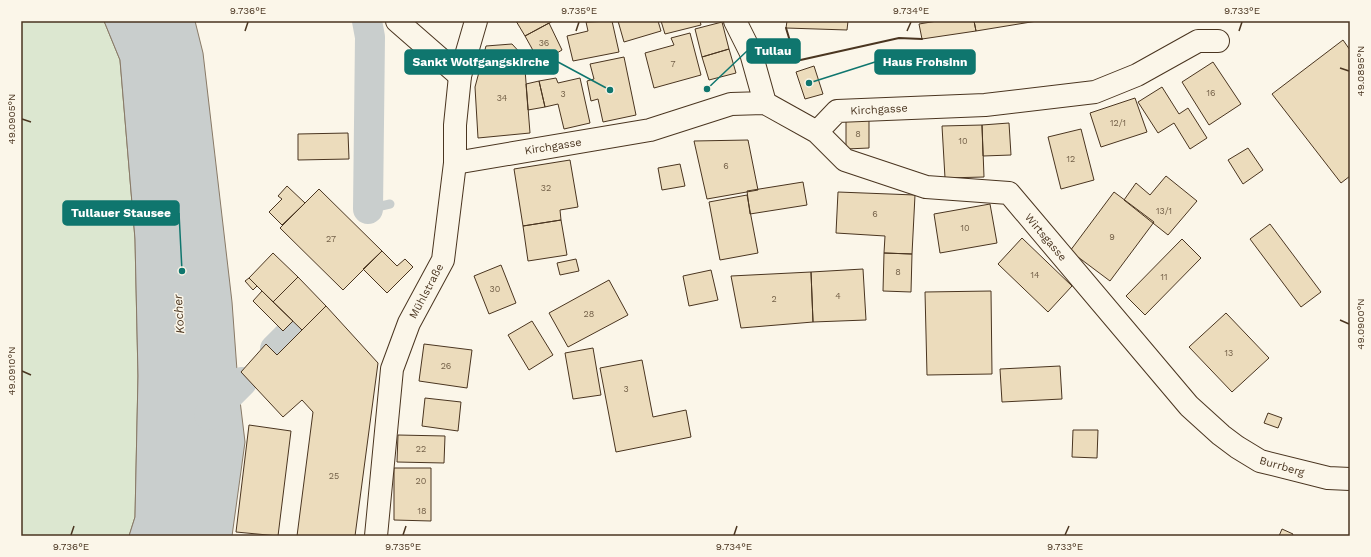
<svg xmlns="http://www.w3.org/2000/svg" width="1371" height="557" viewBox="0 0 1371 557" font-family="'Work Sans',sans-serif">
  <rect width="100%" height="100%" fill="#fbf6e9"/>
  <path fill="#dce7d0" stroke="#887966" d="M21,21H104L120,60L135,239L138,376L135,517L129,536H21Z"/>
  <path fill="#c9cecd" stroke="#887966" d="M104,21H195L203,53L232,302L238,384L245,442L232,536H129L135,517L138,376L135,239L120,60Z"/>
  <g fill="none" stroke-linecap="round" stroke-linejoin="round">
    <path stroke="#c9cecd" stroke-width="9" d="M368,209L390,204"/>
    <path stroke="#c9cecd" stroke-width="30" d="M367,21L370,37L368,209
      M275,349L292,332
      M209,415L242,382"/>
  </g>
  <path fill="#ecdcbc" stroke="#4a3520" d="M516,21H553L525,36Z
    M612,21L619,52L573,61L567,36L588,31L586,22Z
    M618,21H658L661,31L624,42Z
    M661,21H700L701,25L665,34Z
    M787,21H848L847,30L786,28Z
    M937,21H974L976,31L922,39L919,24Z
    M974,21H1037L976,31Z
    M722,22L729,49L702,57L695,29Z
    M549,23L562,50L540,63L525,36Z
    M690,33L701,75L654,88L645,53L674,45L671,38Z
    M1343,40L1350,50V176L1341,183L1272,94Z
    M512,44L524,57L530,133L478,138L475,87L486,46Z
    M729,49L736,73L709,80L702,57Z
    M624,57L636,115L603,122L598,99L591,101L587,81L594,79L590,64Z
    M1213,62L1241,104L1209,125L1182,82Z
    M814,66L823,94L805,99L796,72Z
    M556,78L558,83L580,78L590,123L564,129L558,104L545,107L539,81Z
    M539,81L545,107L528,110L526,84Z
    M1162,87L1179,114L1188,108L1207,138L1190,149L1174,123L1158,133L1138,102Z
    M1135,98L1147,132L1101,147L1090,113Z
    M846,119H869V148L846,149Z
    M1009,123L1011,155L983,156L982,125Z
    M982,125L984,177L945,178L942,126Z
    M1081,129L1094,180L1061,189L1048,137Z
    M348,133L349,159L298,160V134Z
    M748,140L758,190L707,199L694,141Z
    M1248,148L1263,170L1243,184L1228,160Z
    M570,160L578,207L560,210L561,220L523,226L514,169Z
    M680,164L685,186L662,190L658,168Z
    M1166,176L1197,201L1168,235L1124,200L1136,183L1150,195Z
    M803,182L807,205L750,214L747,191Z
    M287,186L305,203L282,225L269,212L282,199L278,196Z
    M319,189L382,251L343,290L280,228Z
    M838,192L915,195L912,254L884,253L885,236L836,233Z
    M1114,192L1154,222L1110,281L1070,251Z
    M747,195L758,253L720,260L709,202Z
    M990,204L997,243L940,253L934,214Z
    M561,220L567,255L528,261L523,226Z
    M1270,224L1321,292L1301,307L1250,239Z
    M1022,238L1072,286L1048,312L998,264Z
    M1182,239L1201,258L1145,315L1126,296Z
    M382,251L397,266L405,259L413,267L387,293L363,269Z
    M273,253L298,277L273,302L249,278Z
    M884,253L912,254L911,292L883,291Z
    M576,259L579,271L560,275L557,263Z
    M501,265L516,303L489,314L474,276Z
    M863,269L866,320L813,322L811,272Z
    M711,270L718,300L689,306L683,276Z
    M811,272L813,322L741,328L731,276Z
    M298,277L326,306L302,330L273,302Z
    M249,278L257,286L253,290L245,281Z
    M609,280L628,315L568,347L549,313Z
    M262,291L293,321L283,331L253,301Z
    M991,291L992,374L927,375L925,292Z
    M326,306L378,363L355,536H297L313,412L302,400L283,417L241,372L266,344L277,355Z
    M1226,313L1269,358L1232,392L1189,347Z
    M532,321L553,355L529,370L508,335Z
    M424,344L472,350L467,388L419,381Z
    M593,348L601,395L573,399L565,353Z
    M642,360L653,417L686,410L691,437L616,452L600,368Z
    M1060,366L1062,399L1002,402L1000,369Z
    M425,398L461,402L458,431L422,426Z
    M1268,413L1282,418L1278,428L1264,423Z
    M249,425L291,431L278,536L236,532Z
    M1073,430H1098L1097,458L1072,457Z
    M398,435L445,436L444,463L397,462Z
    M394,468H431V521L394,520Z
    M1282,529L1293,534L1292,536H1279Z"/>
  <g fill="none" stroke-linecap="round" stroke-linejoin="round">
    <defs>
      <path id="minor" d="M397,21L460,76
        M735,21L751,53L765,103
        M817,132L837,111L985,105L1095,92L1137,75L1198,41H1218
        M455,163L650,130L731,104L765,103L817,132L845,160L926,187L1009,193L1189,406L1221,435L1237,447L1260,461L1328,478L1350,479"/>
      <path id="tertiary" d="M376,536L392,369L409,323L443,260L455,163V125L460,76L476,21"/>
    </defs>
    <use href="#minor" stroke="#4a3520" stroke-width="24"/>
    <use href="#tertiary" stroke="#4a3520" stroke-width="24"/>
    <use href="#minor" stroke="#fbf6e9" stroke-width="22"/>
    <use href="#tertiary" stroke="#fbf6e9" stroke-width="22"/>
    <path stroke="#4a3520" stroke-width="2" d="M786,28L796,61L899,38L922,39"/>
  </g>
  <path fill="none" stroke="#4a3520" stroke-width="1.5" d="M245,31L248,22M576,31L579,22M907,31L911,22M1239,31L1242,22M1340,68L1349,71M22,119L31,122M1340,320L1349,324M22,371L31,375M71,535L74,526M403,535L406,526M734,535L737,526M1065,535L1069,526"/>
  <g text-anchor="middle" stroke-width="3" stroke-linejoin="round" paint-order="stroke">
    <g font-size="9" fill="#725f47">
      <text x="544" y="46">36</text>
      <text x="673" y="67">7</text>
      <text x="1211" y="96">16</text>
      <text x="563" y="97">3</text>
      <text x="502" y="101">34</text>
      <text x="1118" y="126">12/1</text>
      <text x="858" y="137">8</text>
      <text x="963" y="144">10</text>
      <text x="1071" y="162">12</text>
      <text x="726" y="169">6</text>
      <text x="546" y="191">32</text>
      <text x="1164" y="214">13/1</text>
      <text x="875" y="217">6</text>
      <text x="965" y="231">10</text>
      <text x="1112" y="240">9</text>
      <text x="331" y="242">27</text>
      <text x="898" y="275">8</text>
      <text x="1035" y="278">14</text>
      <text x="1164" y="280">11</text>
      <text x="495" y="292">30</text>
      <text x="838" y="299">4</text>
      <text x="774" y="302">2</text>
      <text x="589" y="317">28</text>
      <text x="1229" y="356">13</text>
      <text x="446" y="369">26</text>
      <text x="626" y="392">3</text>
      <text x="421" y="452">22</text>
      <text x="334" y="479">25</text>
      <text x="421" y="484">20</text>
      <text x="422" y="514">18</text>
    </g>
    <g font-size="11" fill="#4a3520" stroke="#fbf6e9">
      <text transform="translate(879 109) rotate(-3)" y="4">Kirchgasse</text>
      <text transform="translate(553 146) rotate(-9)" y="4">Kirchgasse</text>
      <text transform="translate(1046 237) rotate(50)" y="4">Wirtsgasse</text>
      <text transform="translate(426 291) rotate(-62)" y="4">Mühlstraße</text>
      <text transform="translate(1282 466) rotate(16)" y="4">Burrberg</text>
    </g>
    <g font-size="12" font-style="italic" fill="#4a3520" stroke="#fbf6e9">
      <text transform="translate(179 314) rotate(-94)" y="4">Kocher</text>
    </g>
  </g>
  <path fill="none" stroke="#0f766e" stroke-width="1.5" d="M707 89L747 51M610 90L558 62M809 83L875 62M182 271L179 213"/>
  <g fill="#0f766e" stroke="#fbf6e9" stroke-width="1.5">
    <circle cx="707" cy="89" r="4"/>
    <circle cx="610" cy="90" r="4"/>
    <circle cx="809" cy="83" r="4"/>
    <circle cx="182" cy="271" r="4"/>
  </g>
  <g fill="#0f766e" stroke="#0f766e" stroke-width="1.5">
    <rect x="747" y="39" width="53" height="24" rx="4"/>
    <rect x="405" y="50" width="153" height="24" rx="4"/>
    <rect x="875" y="50" width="100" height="24" rx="4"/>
    <rect x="63" y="201" width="116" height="24" rx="4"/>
  </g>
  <g font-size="12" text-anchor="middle" font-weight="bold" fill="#fff">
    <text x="773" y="55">Tullau</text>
    <text x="481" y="66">Sankt Wolfgangskirche</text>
    <text x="925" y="66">Haus Frohsinn</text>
    <text x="121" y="217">Tullauer Stausee</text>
  </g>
  <rect width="1371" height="557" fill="none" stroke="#fbf6e9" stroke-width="44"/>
  <rect x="22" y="22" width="1327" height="513" fill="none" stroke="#4a3520" stroke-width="1.5"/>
  <g font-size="10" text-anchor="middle" fill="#4a3520">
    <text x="248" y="14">9.736°E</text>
    <text x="579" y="14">9.735°E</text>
    <text x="911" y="14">9.734°E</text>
    <text x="1242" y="14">9.733°E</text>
    <text transform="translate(1360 71) rotate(-90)" y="4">49.0895°N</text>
    <text transform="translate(11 119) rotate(-90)" y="4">49.0905°N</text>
    <text transform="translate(1360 324) rotate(-90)" y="4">49.0900°N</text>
    <text transform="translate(11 371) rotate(-90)" y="4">49.0910°N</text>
    <text x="71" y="550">9.736°E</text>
    <text x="403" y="550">9.735°E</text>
    <text x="734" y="550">9.734°E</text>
    <text x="1065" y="550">9.733°E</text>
  </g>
</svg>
